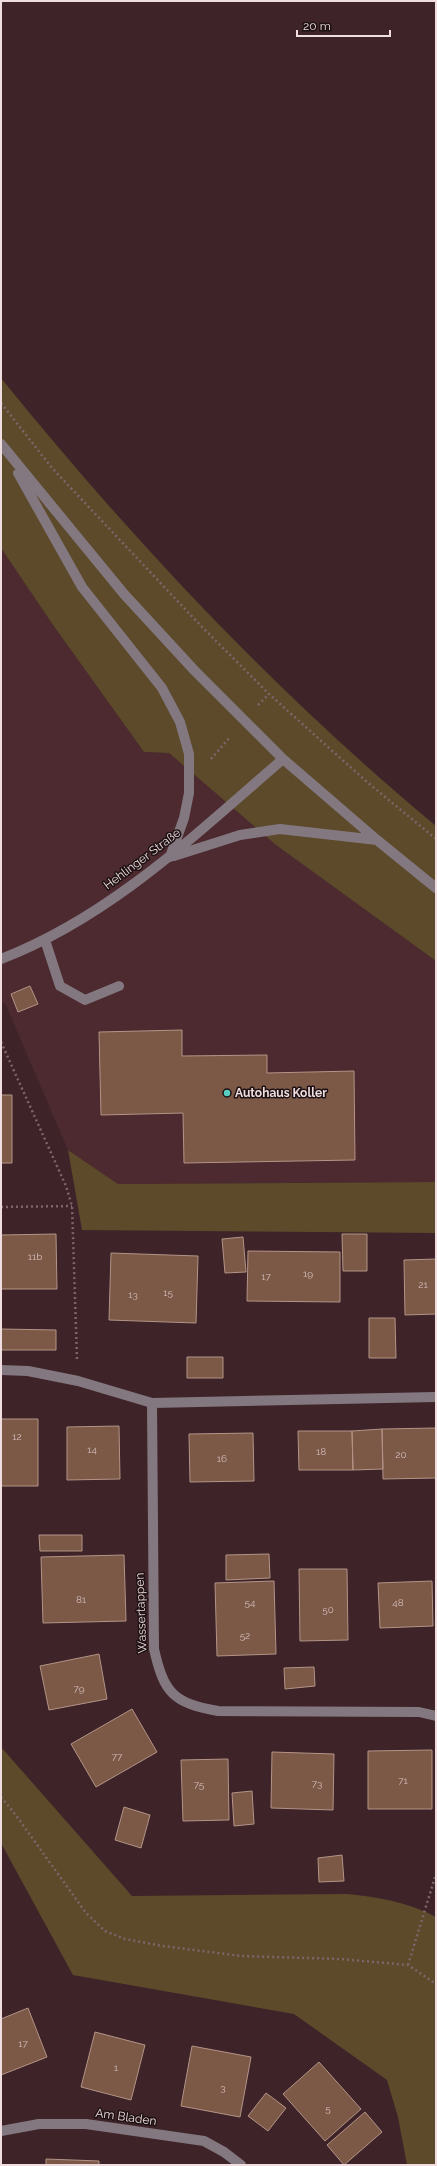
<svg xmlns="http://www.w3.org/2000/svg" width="437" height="2166" viewBox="0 0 437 2166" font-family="Raleway,sans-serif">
  <rect width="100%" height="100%" fill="#3e2428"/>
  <path fill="#4c2a2f" d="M1,548L53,625L144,752L169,753L276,845L436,961V1182L118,1184L68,1150L5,1003H1Z"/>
  <path fill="#5c4a2b" d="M1,378C132,540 276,693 436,826V961L276,845L169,753L144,752L53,625L1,548Z
    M68,1150L118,1184L436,1182V1233L82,1230Z
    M1,1747L132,1896L347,1894C378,1897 408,1902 436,1917V2165H407L398,2117L387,2080L294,2014L73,1975L1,1843Z"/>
  <path fill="#7c5847" stroke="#b39487" d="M30,986L38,1004L18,1012L11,994Z
    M182,1030V1056L267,1055V1073L354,1071L355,1160L184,1163L183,1113L101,1115L99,1032Z
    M1,1095H12V1163H1Z
    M56,1234L57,1289H1V1235Z
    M342,1234H367V1271H343Z
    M243,1237L246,1272L225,1273L222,1239Z
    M248,1251L340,1252V1302L247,1301Z
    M111,1253L198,1256L196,1323L109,1320Z
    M436,1259V1314L405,1315L404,1260Z
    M369,1318H395L396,1358H369Z
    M1,1329L56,1330V1350H1Z
    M187,1357H223V1378H187Z
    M1,1419H38V1486H1Z
    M119,1426L120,1479L67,1480V1427Z
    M436,1428V1478L383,1479L382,1429Z
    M382,1429L383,1469L353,1470L352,1431Z
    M298,1431H352L353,1470H299Z
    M253,1433L254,1481L190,1482L189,1434Z
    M39,1535H82V1551H40Z
    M269,1554L270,1578L226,1580V1555Z
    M124,1555L126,1621L43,1623L41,1557Z
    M299,1569H347L348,1640L300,1641Z
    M274,1581L276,1654L217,1656L215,1583Z
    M432,1581L433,1626L380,1628L378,1583Z
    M99,1654L107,1699L49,1710L40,1666Z
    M314,1667L315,1686L285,1689L284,1668Z
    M132,1709L157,1752L96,1787L71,1744Z
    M432,1750V1809H368V1751Z
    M272,1752L334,1754L333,1810L271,1808Z
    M228,1759L229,1820L183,1821L181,1760Z
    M252,1791L254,1824L234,1826L232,1793Z
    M124,1807L150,1815L141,1848L115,1840Z
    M342,1855L344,1881L319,1882L318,1858Z
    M28,2008L47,2057L1,2075V2019Z
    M95,2032L145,2045L131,2100L81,2087Z
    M192,2046L251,2057L240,2117L181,2106Z
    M319,2062L361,2109L325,2141L283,2094Z
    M266,2093L286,2108L268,2131L248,2116Z
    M365,2112L382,2132L344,2165L327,2145Z
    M46,2159L99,2161V2165H46Z"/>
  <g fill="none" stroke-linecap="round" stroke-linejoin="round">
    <path stroke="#7d666a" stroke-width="2.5" stroke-dasharray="2 3" stroke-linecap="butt" d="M1,403L52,468L202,627L269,694L367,782L436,839
      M258,705L269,694
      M211,759L230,737
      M1,1042L66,1186L72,1206L77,1359
      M1,1207L72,1206
      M1,1797L15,1814L86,1913L105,1931L125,1939L163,1946L241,1956L341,1959L408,1965L436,1984
      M408,1965L436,1874"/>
    <path stroke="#847880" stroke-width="10" d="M1,444L124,594L194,670L283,759L377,840L436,888
      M18,473L82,587L162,688L180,722L189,754V793L184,818L170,857
      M174,856L240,835L280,829L377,840
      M45,940L60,986L85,1000L119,986
      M1,959C110,917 196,834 283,759
      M1,1370L28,1371L78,1381L152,1403L436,1397
      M152,1403L154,1649C164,1693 173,1703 218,1711L419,1712L436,1716
      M1,2131L39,2124H86L204,2141L224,2152L241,2165"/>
  </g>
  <circle fill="#58cec0" stroke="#1d1113" stroke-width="1.5" cx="227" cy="1093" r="4"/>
  <g text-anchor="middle" stroke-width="3" stroke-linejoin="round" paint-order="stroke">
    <g font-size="10" fill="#d2bcb9">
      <text x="35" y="1260">11b</text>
      <text x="308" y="1277">19</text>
      <text x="266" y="1280">17</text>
      <text x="423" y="1288">21</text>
      <text x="168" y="1296">15</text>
      <text x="133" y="1298">13</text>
      <text x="17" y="1440">12</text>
      <text x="92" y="1453">14</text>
      <text x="321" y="1455">18</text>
      <text x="401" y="1458">20</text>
      <text x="222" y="1462">16</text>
      <text x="81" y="1603">81</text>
      <text x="250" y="1606">54</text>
      <text x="398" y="1606">48</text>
      <text x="328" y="1613">50</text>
      <text x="245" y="1639">52</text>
      <text x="79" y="1692">79</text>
      <text x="117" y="1760">77</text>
      <text x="403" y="1784">71</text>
      <text x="317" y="1787">73</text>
      <text x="199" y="1788">75</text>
      <text x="23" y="2047">17</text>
      <text x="116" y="2071">1</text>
      <text x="223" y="2091">3</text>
      <text x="328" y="2112">5</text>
    </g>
    <g font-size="12" fill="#efdddf" stroke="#1d1113">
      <text transform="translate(142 859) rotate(-37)" y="4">Hehlinger Straße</text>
      <text transform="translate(141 1613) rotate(-92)" y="4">Wassertappen</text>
      <text transform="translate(126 2117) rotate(8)" y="4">Am Bladen</text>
    </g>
    <g font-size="12" font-weight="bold" fill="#efdddf" stroke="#1d1113" text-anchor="start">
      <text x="235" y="1097">Autohaus Koller</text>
    </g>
  </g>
  <rect width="437" height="2166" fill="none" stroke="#efdddf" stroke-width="4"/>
  <path d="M297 30v6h93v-6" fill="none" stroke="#efdddf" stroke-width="2"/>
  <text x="303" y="30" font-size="12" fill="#efdddf" stroke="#1d1113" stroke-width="3" paint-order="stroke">20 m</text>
</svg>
